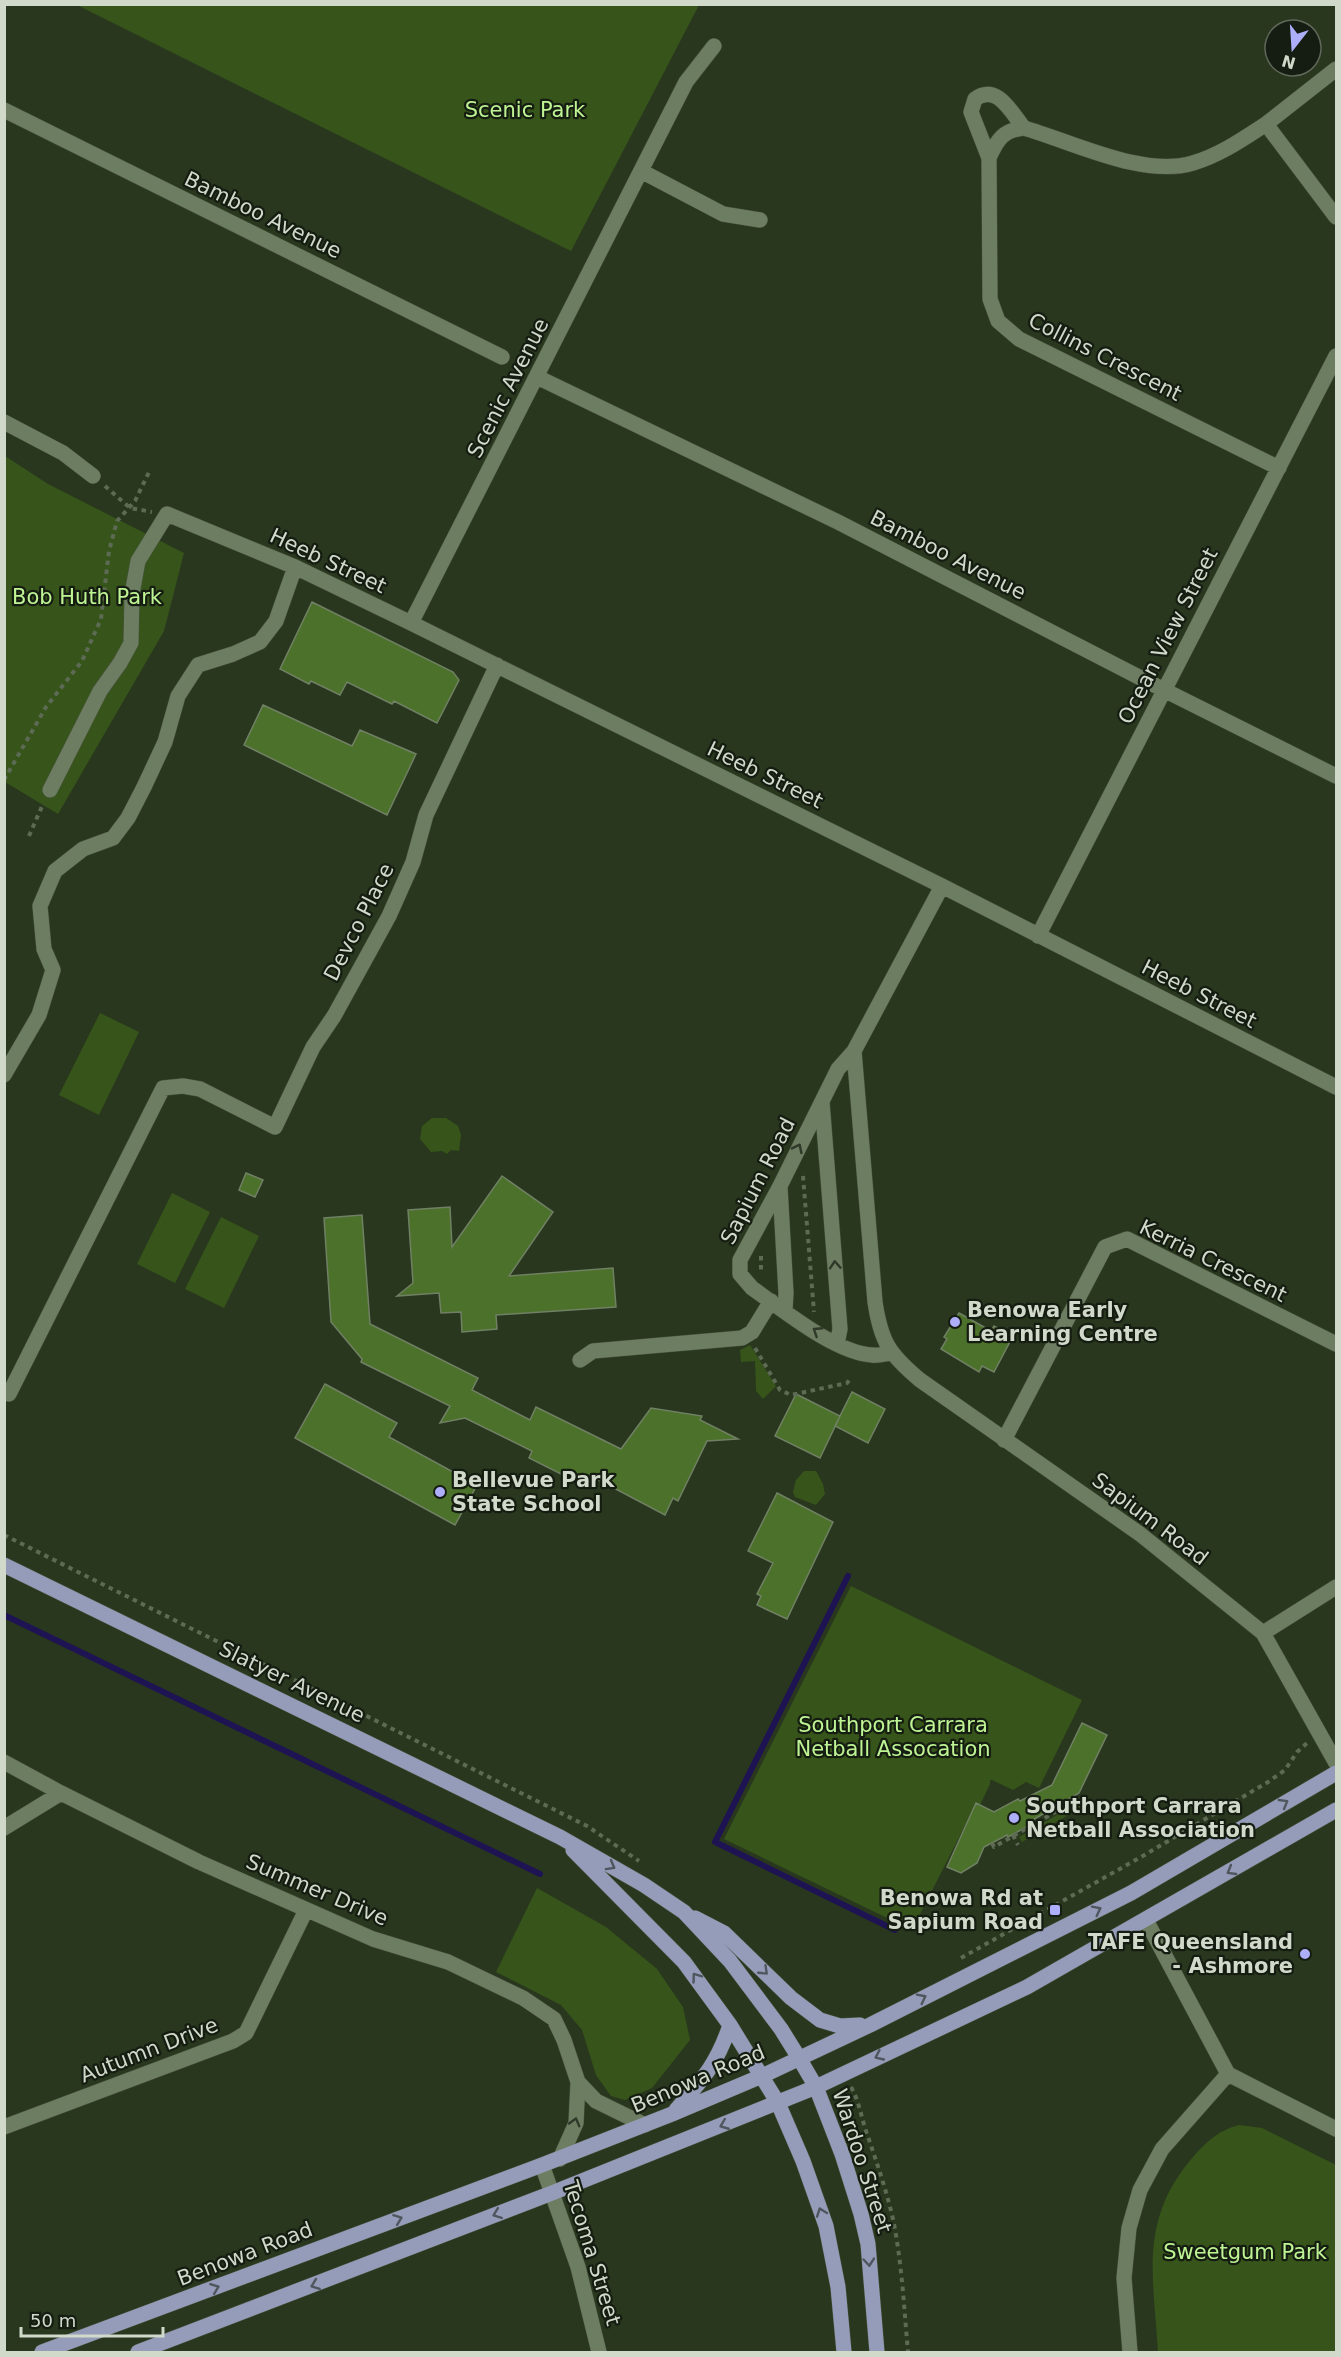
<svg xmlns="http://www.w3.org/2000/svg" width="1341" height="2357" viewBox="0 0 1341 2357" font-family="'DejaVu Sans',sans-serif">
  <rect width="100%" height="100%" fill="#29371e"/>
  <path fill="#37551a" d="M77,5H699L571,251Z
    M5,456L48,484L184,553L164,631L58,814L5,782Z
    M100,1013L139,1032L99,1115L59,1095Z
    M432,1118H446L458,1126L461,1135L459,1151L451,1150L447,1154L442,1151L431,1152L420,1139L422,1126Z
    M172,1193L210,1212L175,1283L137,1264Z
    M221,1217L259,1236L224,1308L185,1289Z
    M750,1345L776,1386L763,1399L756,1391L755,1361L741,1362L740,1350Z
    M804,1471H816L823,1484L825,1494L816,1505L795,1497L793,1492L796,1480Z
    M851,1586L1082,1700L1039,1788L1026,1782L1013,1790L992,1780H990V1784L980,1805L976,1804L912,1930L724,1839Z
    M1076,1794L1082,1804L1077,1810L1022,1842L1019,1837L1062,1812L1058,1804Z
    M537,1888L606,1927L657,1969L683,2007L690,2040L652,2088L625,2100L611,2096L596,2075L582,2030L561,2005L496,1972Z
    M1239,2125L1262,2128L1336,2165V2352H1158C1154,2280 1139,2224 1188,2163C1203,2145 1216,2131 1239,2125Z"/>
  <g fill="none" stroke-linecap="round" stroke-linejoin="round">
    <path stroke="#1e1453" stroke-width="6" d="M848,1576L715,1842L895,1930
      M4,1615L540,1874"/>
  </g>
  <path fill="#4c712a" stroke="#708064" stroke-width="1.5" d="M312,602L453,672L459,680L437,723L394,701L392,704L347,682L340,695L311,681L309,684L280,669Z
    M263,705L352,746L360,730L416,754L387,815L244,745Z
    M246,1173L263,1180L255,1197L239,1190Z
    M502,1176L553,1212L509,1276L613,1268L616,1307L496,1315L497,1329L462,1332L461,1312L441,1313L439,1293L397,1296L413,1283L408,1210L450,1207L452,1247Z
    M362,1215L370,1324L478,1378L472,1390L530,1420L536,1407L621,1449L651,1408L702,1416L700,1420L738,1439L707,1441L678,1501L673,1498L665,1515L593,1477L587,1487L529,1458L532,1451L465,1418L440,1423L450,1406L361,1362L362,1359L331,1322L324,1218Z
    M959,1313L991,1331L994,1326L1013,1336L994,1372L982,1366L979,1372L941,1349L947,1339L944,1337Z
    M325,1384L397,1423L389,1437L477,1485L455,1525L295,1438Z
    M852,1392L885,1409L868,1443L835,1426Z
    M796,1394L840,1416L820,1458L775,1436Z
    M777,1493L833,1522L787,1619L757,1605L761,1596L757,1594L773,1563L748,1551Z
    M1082,1723L1107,1735L1079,1793L1031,1821L1032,1824L1008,1837L1007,1835L984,1847L977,1863L961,1873L947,1867L976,1803L994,1812L1018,1799L1020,1801L1052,1785Z"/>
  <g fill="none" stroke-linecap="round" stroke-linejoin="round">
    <defs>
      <path id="minor" d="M1336,69L1266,124L1336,217
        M4,110L502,357
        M1266,124C1243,139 1220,155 1193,163C1143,178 1073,142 1024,128C1003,130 997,140 989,158L990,299L998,321L1019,339L1279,468
        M989,158L971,112L975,99C997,83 1011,112 1024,128
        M641,171L723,214L760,220
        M537,377L838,522L1164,690L1336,776
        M4,422L63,453L93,476
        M411,623L686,82L714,46
        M50,790L100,691L120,663L131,643L132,594L138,561L167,514L295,567L411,623L942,886L1336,1087
        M942,886L854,1051L875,1302C881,1342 889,1354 920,1380L1140,1534L1263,1633L1336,1763
        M1038,936L1336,356
        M854,1051L838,1069L780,1186L740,1260V1274L752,1288C782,1309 835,1353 872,1355C878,1356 884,1354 890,1353
        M4,1075L39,1015L53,970L44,949L40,906L55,871L83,849L113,838L128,818L144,787L165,742L178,696L198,665L233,654L260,642L276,621L295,567
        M822,1102L840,1329L837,1344
        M780,1187L786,1293L785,1310
        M580,1360L593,1351L742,1338L752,1332L771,1301
        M9,1394L163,1088L183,1086L200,1089L275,1127L313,1047L334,1016L389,916L413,862L426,815L497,665
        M1004,1440L1105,1247L1127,1239L1336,1344
        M1263,1633L1336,1587
        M4,1762L61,1793L199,1862L373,1939L448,1962L523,1998L554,2019L564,2040L578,2082L576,2123L560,2159
        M4,1828L61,1793
        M1146,1920L1228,2074L1336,2129
        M578,2082L596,2101L645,2125
        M4,2127L233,2041L246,2033L306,1910
        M542,2165L578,2267L599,2352
        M1130,2352L1124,2278L1129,2228L1140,2190L1162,2149L1228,2074"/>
      <path id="major" d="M4,1565L560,1837L644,1885L684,1912L730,1961L781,2029L799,2058L816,2087L842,2154L861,2214L868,2244L877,2352
        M573,1850L684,1962L730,2025L778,2103L803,2161L826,2226L838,2287L844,2352
        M695,1918L724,1933L791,1998L820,2020L840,2026L860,2025
        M676,2110C703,2079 717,2064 730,2025
        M42,2352L542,2165L672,2114L762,2076L870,2025L1131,1893L1336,1773
        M138,2352L552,2193L816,2087L1027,1987L1336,1810"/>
    </defs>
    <use href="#minor" stroke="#46523d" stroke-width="16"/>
    <use href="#major" stroke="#46523d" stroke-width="16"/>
    <path stroke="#5d6a54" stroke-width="4" stroke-dasharray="4.5 4.5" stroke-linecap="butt" d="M105,486L130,508L152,512
      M4,780L46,707L82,661L101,619L109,551L117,521L135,501L150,470
      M29,836L43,804
      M803,1176L814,1312
      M761,1256V1273
      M755,1348L780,1390L791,1395L847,1383L852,1377
      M4,1535L587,1826L639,1861
      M1013,1835L1018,1845
      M992,1843L994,1847L1057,1811L1054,1807
      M961,1958L1141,1857L1268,1782L1285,1770L1297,1752L1307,1743
      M851,2087C859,2101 861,2116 866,2131C876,2160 886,2189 893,2219C902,2263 904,2308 908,2352"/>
    <use href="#minor" stroke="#6d7d61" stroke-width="15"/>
    <use href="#major" stroke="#959cb9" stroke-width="15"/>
  </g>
  <defs><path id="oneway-chevron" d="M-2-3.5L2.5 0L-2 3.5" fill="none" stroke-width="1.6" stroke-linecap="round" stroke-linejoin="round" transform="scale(1.5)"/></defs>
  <g stroke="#2f3929">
    <use href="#oneway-chevron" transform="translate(798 1148) rotate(-64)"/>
    <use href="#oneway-chevron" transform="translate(835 1265) rotate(-94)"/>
    <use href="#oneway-chevron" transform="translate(817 1331) rotate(-147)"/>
    <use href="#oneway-chevron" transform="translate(575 2122) rotate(-75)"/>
  </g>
  <g stroke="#4f565d">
    <use href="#oneway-chevron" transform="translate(1284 1803) rotate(-30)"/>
    <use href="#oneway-chevron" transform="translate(611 1866) rotate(29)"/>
    <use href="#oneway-chevron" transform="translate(1231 1871) rotate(150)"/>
    <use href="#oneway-chevron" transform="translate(1097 1910) rotate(-27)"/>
    <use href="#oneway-chevron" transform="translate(764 1971) rotate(44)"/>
    <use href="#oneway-chevron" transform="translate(696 1977) rotate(-126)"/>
    <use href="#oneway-chevron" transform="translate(922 1998) rotate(-27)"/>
    <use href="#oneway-chevron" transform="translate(879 2056) rotate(155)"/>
    <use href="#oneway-chevron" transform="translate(724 2125) rotate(158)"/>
    <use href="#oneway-chevron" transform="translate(821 2212) rotate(-110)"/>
    <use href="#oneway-chevron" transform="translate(497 2214) rotate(159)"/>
    <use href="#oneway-chevron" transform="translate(398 2219) rotate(-21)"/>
    <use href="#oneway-chevron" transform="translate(869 2262) rotate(85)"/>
    <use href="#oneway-chevron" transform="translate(315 2285) rotate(159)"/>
    <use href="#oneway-chevron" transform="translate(215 2288) rotate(-21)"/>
  </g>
  <g fill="#adaffb" stroke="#151c11" stroke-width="2">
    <circle cx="955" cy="1322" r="6"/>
    <circle cx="440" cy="1492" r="6"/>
    <circle cx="1014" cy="1818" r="6"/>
    <rect x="1049" y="1904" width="12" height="12" rx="3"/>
    <circle cx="1305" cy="1954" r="6"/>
  </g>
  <g text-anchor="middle" stroke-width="4.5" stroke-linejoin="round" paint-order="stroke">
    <g font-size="21" fill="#bef493" stroke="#151c11">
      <text x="525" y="117">Scenic Park</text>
      <text x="87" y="604">Bob Huth Park</text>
      <text x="893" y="1732">Southport Carrara<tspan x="893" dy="24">Netball Assocation</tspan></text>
      <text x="1245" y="2259">Sweetgum Park</text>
    </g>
    <g font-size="21" fill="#d0d9ca" stroke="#151c11">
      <text transform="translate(263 215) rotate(26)" y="7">Bamboo Avenue</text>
      <text transform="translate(1105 357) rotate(27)" y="7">Collins Crescent</text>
      <text transform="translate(508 388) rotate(-63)" y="7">Scenic Avenue</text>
      <text transform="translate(948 555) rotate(27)" y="7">Bamboo Avenue</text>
      <text transform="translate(328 561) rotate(25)" y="7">Heeb Street</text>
      <text transform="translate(1168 636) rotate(-63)" y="7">Ocean View Street</text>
      <text transform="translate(765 775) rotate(26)" y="7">Heeb Street</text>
      <text transform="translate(359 922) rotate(-63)" y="7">Devco Place</text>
      <text transform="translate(1199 994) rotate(27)" y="7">Heeb Street</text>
      <text transform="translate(758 1181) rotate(-63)" y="7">Sapium Road</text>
      <text transform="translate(1213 1261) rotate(26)" y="7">Kerria Crescent</text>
      <text transform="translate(1150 1519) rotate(37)" y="7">Sapium Road</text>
      <text transform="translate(292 1682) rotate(26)" y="7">Slatyer Avenue</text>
      <text transform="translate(317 1890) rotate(23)" y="7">Summer Drive</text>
      <text transform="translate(149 2050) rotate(-21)" y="7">Autumn Drive</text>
      <text transform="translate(698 2079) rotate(-23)" y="7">Benowa Road</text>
      <text transform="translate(862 2161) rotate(72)" y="7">Wardoo Street</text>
      <text transform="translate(592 2253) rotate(73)" y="7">Tecoma Street</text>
      <text transform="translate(245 2254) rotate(-21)" y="7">Benowa Road</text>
    </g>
    <g font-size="21" font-weight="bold" fill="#d0d9ca" stroke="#151c11" text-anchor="start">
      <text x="967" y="1317">Benowa Early<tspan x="967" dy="24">Learning Centre</tspan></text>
      <text x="452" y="1487">Bellevue Park<tspan x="452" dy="24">State School</tspan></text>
      <text x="1026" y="1813">Southport Carrara<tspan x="1026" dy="24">Netball Association</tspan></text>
      <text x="1043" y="1905" text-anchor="end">Benowa Rd at<tspan x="1043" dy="24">Sapium Road</tspan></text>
      <text x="1293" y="1949" text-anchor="end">TAFE Queensland<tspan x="1293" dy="24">- Ashmore</tspan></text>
    </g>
  </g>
  <rect width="1341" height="2357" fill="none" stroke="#d0d9ca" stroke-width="12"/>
  <g transform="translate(1293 48) rotate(197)"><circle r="28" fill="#151c11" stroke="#60685b" stroke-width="1.5"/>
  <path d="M0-4.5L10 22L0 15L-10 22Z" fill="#adaffb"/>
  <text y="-9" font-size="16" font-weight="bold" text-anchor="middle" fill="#d0d9ca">N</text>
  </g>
  <path d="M21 2327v9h142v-9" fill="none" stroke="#d0d9ca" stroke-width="3"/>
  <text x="30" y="2327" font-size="18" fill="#d0d9ca" stroke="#151c11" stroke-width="4.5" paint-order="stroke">50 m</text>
</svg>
